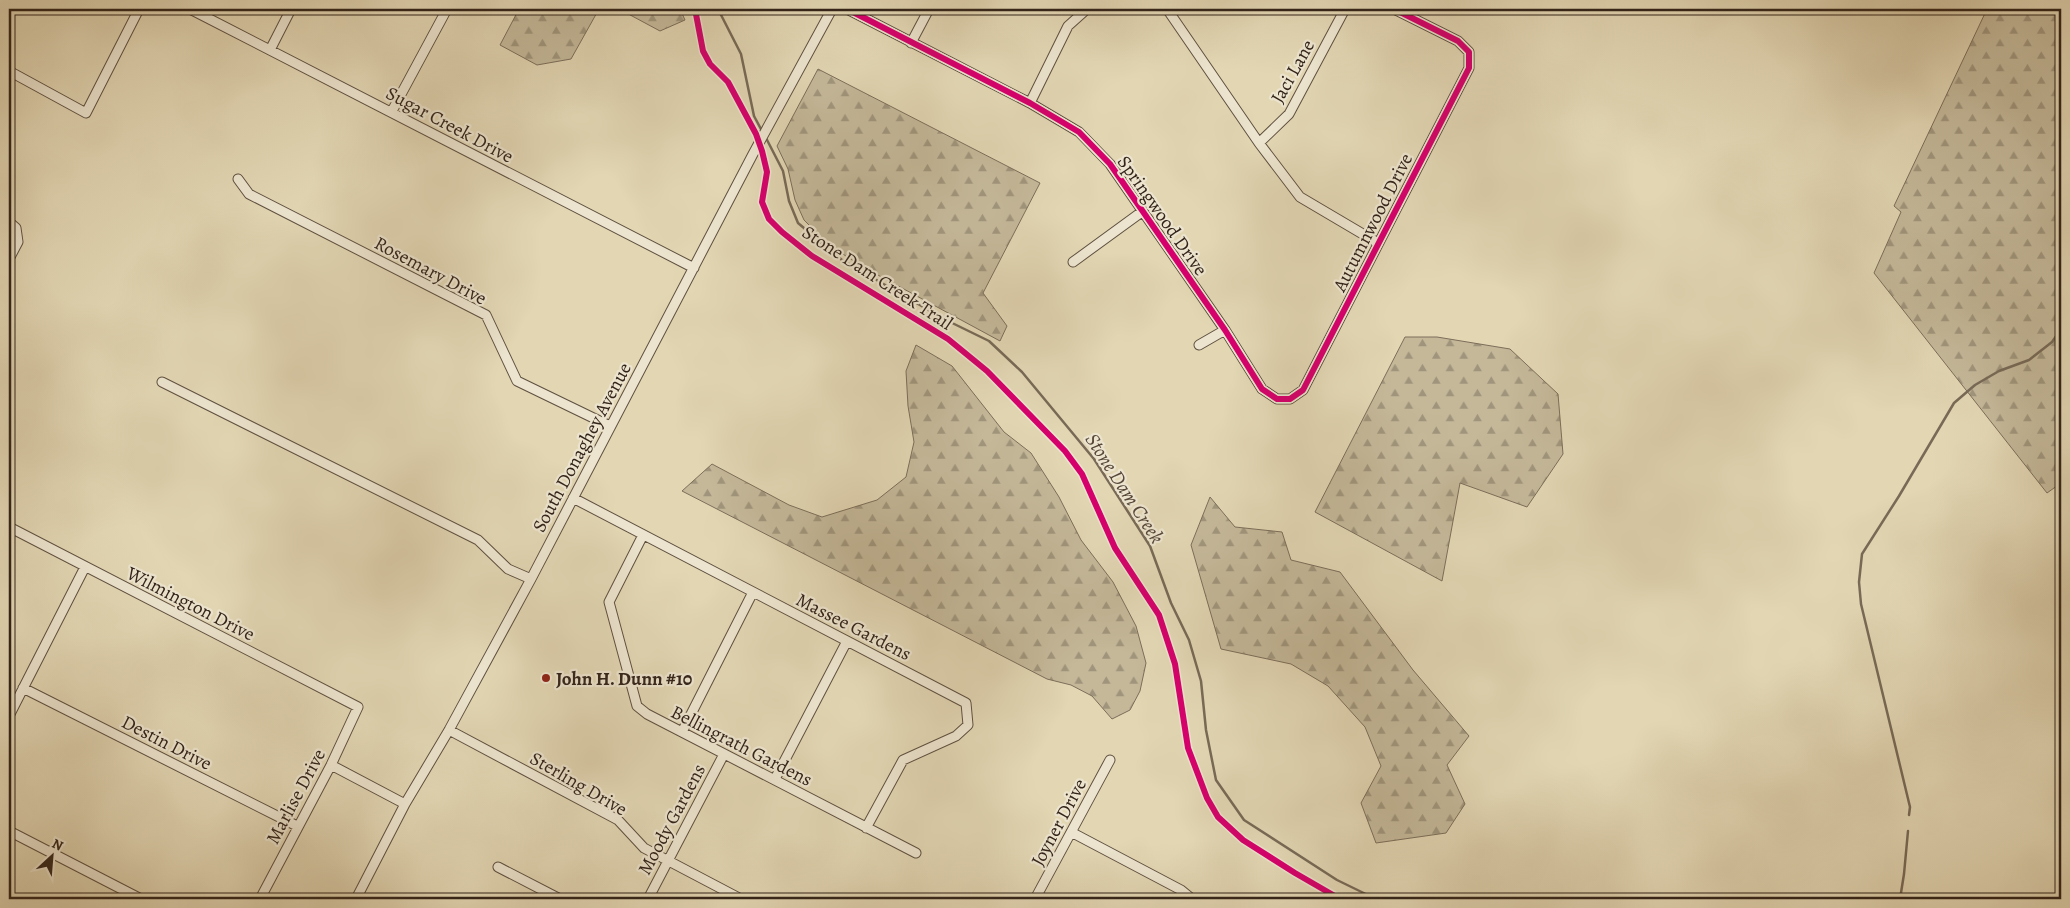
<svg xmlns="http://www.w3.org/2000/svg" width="2070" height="908" viewBox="0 0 2070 908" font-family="Alegreya,serif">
  <defs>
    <pattern id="forest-firs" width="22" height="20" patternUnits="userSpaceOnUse" patternTransform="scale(1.25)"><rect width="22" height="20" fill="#c4b899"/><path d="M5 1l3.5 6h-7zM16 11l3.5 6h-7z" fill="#a0957c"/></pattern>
  </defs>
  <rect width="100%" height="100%" fill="#e2d6b3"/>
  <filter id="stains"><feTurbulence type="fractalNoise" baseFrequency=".004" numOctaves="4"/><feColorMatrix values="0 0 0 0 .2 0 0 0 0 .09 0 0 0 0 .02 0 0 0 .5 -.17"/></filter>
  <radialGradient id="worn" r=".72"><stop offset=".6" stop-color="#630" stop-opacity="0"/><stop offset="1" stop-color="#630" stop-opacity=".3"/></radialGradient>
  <path fill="url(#forest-firs)" stroke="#7c6e5a" d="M519,9H599L571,59L537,65L500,45Z
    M619,9H680L685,20L660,31Z
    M1987,9H2061V483L2047,493L1874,273L1901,212L1894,206Z
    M818,69L1040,183L983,293L1007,326L1000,341L876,274L847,257L822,238L804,220L795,200L788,169L777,146Z
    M1405,337H1437L1510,349L1558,394L1563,454L1527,507L1460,483L1442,581L1315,512Z
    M916,345L952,366L1004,432L1031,453L1059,497L1081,540L1113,582L1136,626L1146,663L1140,691L1130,710L1112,719L1092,696L1071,685L1047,679L682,491L712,464L789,505L822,517L877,500L906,477L914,442L908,406L906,371Z
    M1210,497L1235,527L1282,532L1291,560L1340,572L1413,670L1469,736L1447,765L1465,804L1446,833L1376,843L1361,803L1381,766L1365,727L1328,686L1291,664L1221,649L1191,545Z"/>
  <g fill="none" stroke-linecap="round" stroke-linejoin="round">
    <path stroke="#786a57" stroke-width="2.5" d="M718,9L741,54L754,116L762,131
      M765,136L783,171L789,201L798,223L842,260L944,319L989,341L1022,372L1094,459L1150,546L1171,603L1189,640L1201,681L1206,730L1216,780L1244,820L1337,880L1376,899
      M1909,815L1910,807L1861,604L1859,582L1862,554L1899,496L1954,403L1975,385L1999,371L2029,360L2052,342L2061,329
      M1900,899L1904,874L1908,831"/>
    <defs>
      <path id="minor" d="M190,9L694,268
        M847,9L1030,103L1079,132L1110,164L1225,330L1262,389L1277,399H1290L1303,390L1469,68V52L1458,41L1394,9
        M1167,9L1259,143L1300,197L1378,243
        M911,43L929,9
        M270,50L291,9
        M9,71L86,113L139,9
        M1030,103L1068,26L1087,9
        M392,111L447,9
        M1259,143L1289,114L1345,9
        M238,179L249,194L486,315L517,381L610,426
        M9,222L16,228L18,242L9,259
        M1073,262L1143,211
        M1199,345L1225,330
        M162,382L478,540L508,569L531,579
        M573,498L966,703L968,725L956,736L903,760L866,828
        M9,527L358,707L331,765L260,899
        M643,535L609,602L637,706L647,714L916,853
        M23,688L297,826
        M9,716L85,567
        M449,730L618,820L644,848L741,899
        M682,732L753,592
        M331,765L405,804
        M775,779L847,641
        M9,831L141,899
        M1071,832L1181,890L1192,899
        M498,867L560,899
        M356,899L405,804L449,730L531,579L753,154L832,9
        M648,899L724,754
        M1035,899L1110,760"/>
    </defs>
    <use href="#minor" stroke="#5f5040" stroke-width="11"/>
    <use href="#minor" stroke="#ece4ce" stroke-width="9"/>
    <defs>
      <path id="cycleway" d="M695,9L703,51L710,64L728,82L756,134L762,151L767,172L762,202L769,219L782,232L812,256L948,339L987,371L1065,451L1082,474L1115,548L1159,615L1175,664L1188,748L1207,798L1218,817L1243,840L1295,873L1340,899
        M847,9L1030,103L1079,132L1110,164L1225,330L1262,389L1277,399H1290L1303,390L1469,68V52L1458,41L1394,9"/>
    </defs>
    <use href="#cycleway" stroke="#ece4ce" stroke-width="9"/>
    <use href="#cycleway" stroke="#d6006c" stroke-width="6"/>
  </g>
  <circle fill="#8f2418" stroke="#ece4ce" stroke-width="2" cx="546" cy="678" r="5"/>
  <g text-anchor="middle" stroke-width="4.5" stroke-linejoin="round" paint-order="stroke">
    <g font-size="19" fill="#33241a" stroke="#ece4ce">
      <text transform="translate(1292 71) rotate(-61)" y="7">Jaci Lane</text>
      <text transform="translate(450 124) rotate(28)" y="7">Sugar Creek Drive</text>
      <text transform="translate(1163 215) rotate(55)" y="7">Springwood Drive</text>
      <text transform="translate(1372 222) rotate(-63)" y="7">Autumnwood Drive</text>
      <text transform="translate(431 270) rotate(28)" y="7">Rosemary Drive</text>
      <text transform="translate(878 277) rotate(33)" y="7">Stone Dam Creek Trail</text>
      <text transform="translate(581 447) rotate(-62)" y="7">South Donaghey Avenue</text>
      <text transform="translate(191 603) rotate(27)" y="7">Wilmington Drive</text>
      <text transform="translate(854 626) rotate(27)" y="7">Massee Gardens</text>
      <text transform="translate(167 742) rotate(27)" y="7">Destin Drive</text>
      <text transform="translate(742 745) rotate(27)" y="7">Bellingrath Gardens</text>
      <text transform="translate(579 783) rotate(30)" y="7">Sterling Drive</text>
      <text transform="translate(295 796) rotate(-62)" y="7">Marlise Drive</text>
      <text transform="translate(671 819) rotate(-62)" y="7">Moody Gardens</text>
      <text transform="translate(1058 822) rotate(-62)" y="7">Joyner Drive</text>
    </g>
    <g font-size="19" font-weight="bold" fill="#33241a" stroke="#ece4ce" text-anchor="start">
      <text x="556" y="685">John H. Dunn #10</text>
    </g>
    <g font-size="20" font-style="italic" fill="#564738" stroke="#ece4ce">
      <text transform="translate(1125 488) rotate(57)" y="7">Stone Dam Creek</text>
    </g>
  </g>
  <rect width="2070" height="908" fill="none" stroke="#e2d6b3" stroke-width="30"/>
  <rect x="10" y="10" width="2050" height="888" fill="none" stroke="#33241a" stroke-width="2.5"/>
  <rect x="15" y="15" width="2040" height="878" fill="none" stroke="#33241a"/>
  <g transform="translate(52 856) rotate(26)" stroke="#ece4ce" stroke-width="4" paint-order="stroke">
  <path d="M0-4L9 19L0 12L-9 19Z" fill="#33241a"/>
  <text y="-8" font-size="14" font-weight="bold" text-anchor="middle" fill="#33241a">N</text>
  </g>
  <rect width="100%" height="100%" filter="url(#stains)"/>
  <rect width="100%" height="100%" fill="url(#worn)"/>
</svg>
